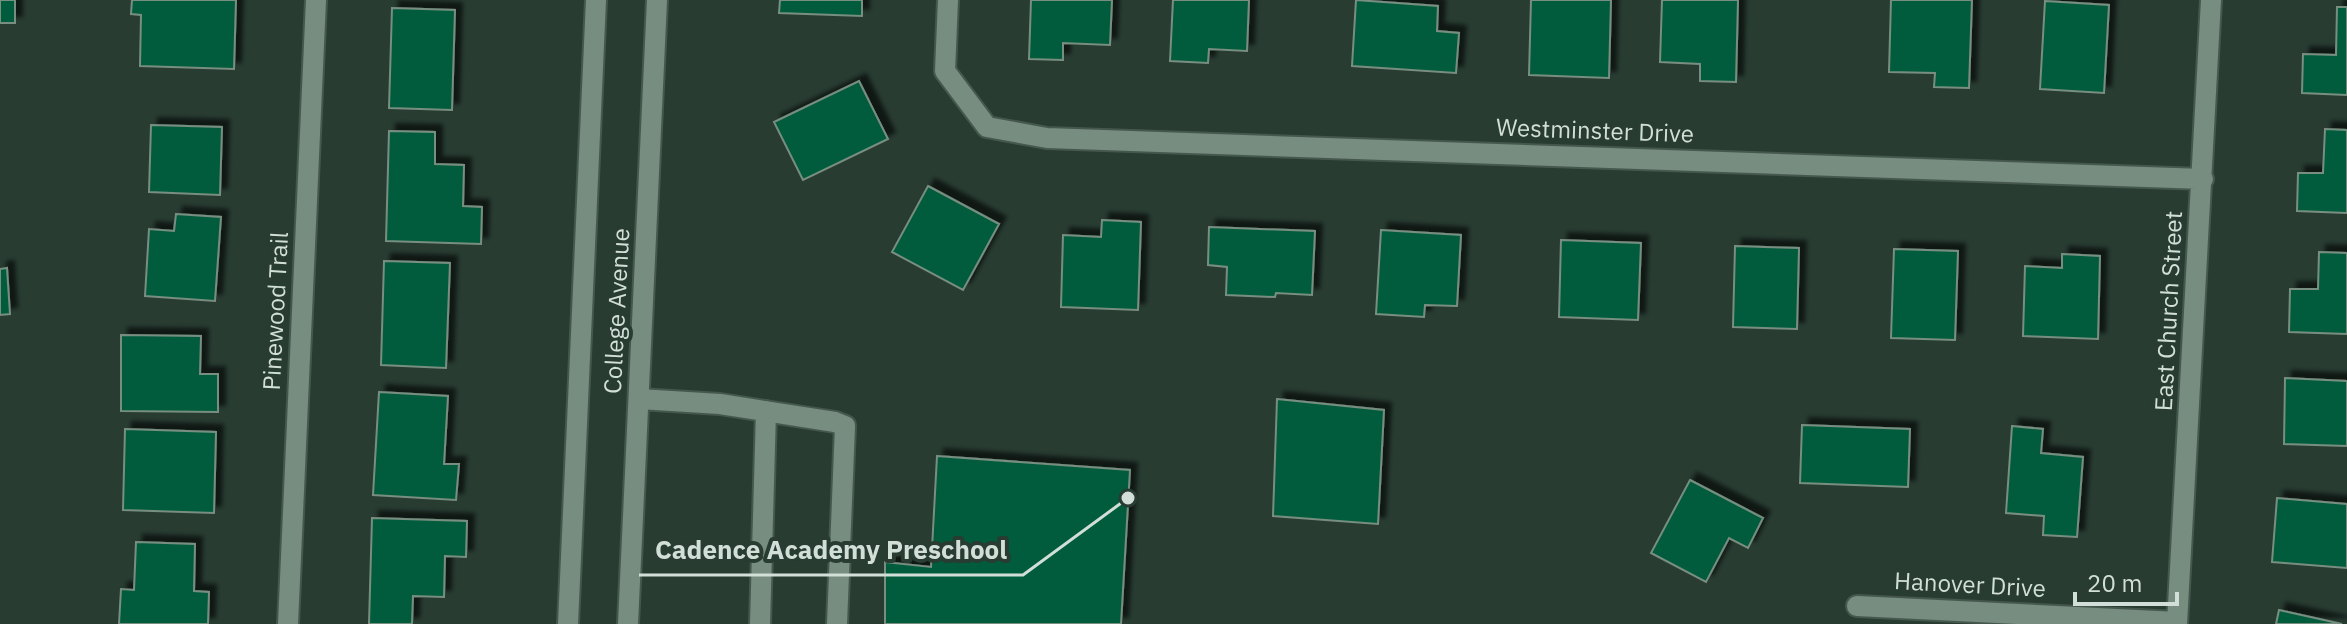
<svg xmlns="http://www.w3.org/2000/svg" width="2347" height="624" viewBox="0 0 2347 624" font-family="'IBM Plex Sans',sans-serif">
  <defs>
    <filter id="shadow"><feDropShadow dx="7" dy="-7" stdDeviation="2" flood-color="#0009"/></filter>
  </defs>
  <rect width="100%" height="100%" fill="#283c32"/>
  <path fill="#025c3c" stroke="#778e81" stroke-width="2" filter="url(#shadow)" d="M0,0H15V23H0Z
    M132,0H236L234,69L140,66L141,15L131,14Z
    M780,0H862V16L779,13Z
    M1031,0H1112L1110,45L1063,43V60L1029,59Z
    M1173,0H1249L1247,51L1209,49L1208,63L1170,61Z
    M1356,0L1438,6L1437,31L1459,33L1456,73L1352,66Z
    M1531,0H1611L1609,78L1529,75Z
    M1662,0H1738L1736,82L1700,81V64L1660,62Z
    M1891,0H1972L1969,88L1934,87L1935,73L1889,72Z
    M2045,1L2109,5L2104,93L2040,89Z
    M2337,7H2347V95L2302,93L2303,54L2336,55Z
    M392,8L455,10L452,110L389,108Z
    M859,81L888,139L803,180L774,122Z
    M151,125L222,127L220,195L149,192Z
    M2325,129L2347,130V213L2297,211L2298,173H2323Z
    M389,131L435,132V164L464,165L463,206L482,207L481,244L386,241Z
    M928,186L999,224L963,290L892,252Z
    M176,214L221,217L215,301L145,296L149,229L174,231Z
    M1102,220L1141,222L1138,310L1061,307L1063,235L1101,237Z
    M1209,227L1315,231L1312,295L1276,293L1275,297L1226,295L1227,267L1208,265Z
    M1381,230L1461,235L1457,306L1425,305L1424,317L1376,314Z
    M1561,240L1641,243L1638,320L1559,317Z
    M1735,246L1799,248L1797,329L1733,327Z
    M1894,249L1958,251L1955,340L1891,338Z
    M2319,252L2347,253V334L2289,332L2290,289H2318Z
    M2062,254L2100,256L2098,339L2023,336L2025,266L2062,268Z
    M384,261L450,263L446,368L381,365Z
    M7,268L10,314L0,315V269Z
    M121,335L201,336L200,374H218V412L121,411Z
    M2285,378L2347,381V446L2284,444Z
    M379,392L448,396L444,464H459L456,500L373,495Z
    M1277,399L1384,410L1378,524L1273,516Z
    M1802,425L1910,429L1908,487L1800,483Z
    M2012,426L2043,429L2041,453L2083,457L2077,537L2043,535L2044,516L2006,513Z
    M125,429L216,432L214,513L123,510Z
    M937,456L1130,470L1121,624H885V562L931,567Z
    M1690,480L1763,518L1748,548L1729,538L1706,582L1651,553Z
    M2277,498L2347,504V568L2272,562Z
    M372,518L467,521L466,557L445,556L444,597L413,596L412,624H369Z
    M136,542L195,544L194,591L209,592L208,624H119L121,589L134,590Z
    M2279,610L2342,624H2276Z"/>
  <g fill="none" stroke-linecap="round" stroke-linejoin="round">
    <defs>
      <path id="lane" d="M639,399L720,404L835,422L845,426L837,624
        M760,624L766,411"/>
      <path id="street" d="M948,0L945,71L987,127L1047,138L2203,179
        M1857,606L2177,622
        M288,624L316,0
        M2177,624L2211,0"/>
      <path id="secondary" d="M568,624L596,0
        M628,624L657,0"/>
    </defs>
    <use href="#lane" stroke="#46584e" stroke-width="24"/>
    <use href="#street" stroke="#46584e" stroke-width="24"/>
    <use href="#secondary" stroke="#46584e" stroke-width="24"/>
    <use href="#lane" stroke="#768d80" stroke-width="20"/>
    <use href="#street" stroke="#768d80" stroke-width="20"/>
    <use href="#secondary" stroke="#768d80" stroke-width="20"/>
  </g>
  <g text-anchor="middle" stroke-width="8" stroke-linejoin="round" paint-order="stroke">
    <g font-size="24" fill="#d2dfd8" stroke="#283c32">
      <text transform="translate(1595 131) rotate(2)" y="8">Westminster Drive</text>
      <text transform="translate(276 311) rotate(-87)" y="8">Pinewood Trail</text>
      <text transform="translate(617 311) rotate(-87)" y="8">College Avenue</text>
      <text transform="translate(2169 311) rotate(-87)" y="8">East Church Street</text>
      <text transform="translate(1970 585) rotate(3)" y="8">Hanover Drive</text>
    </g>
  </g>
  <path fill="none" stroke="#d2dfd8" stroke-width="3" d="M1128 498L1023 575H639"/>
  <circle fill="#d2dfd8" stroke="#283c32" stroke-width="3" cx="1128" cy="498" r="8"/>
  <g font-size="26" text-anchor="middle" font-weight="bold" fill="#d2dfd8" stroke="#283c32" stroke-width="8" stroke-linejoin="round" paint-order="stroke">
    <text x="831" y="559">Cadence Academy Preschool</text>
  </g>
  <path d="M2075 592v12h102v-12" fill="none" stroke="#d2dfd8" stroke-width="4"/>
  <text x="2087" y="592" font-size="24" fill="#d2dfd8" stroke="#283c32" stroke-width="6" paint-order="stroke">20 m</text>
</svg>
